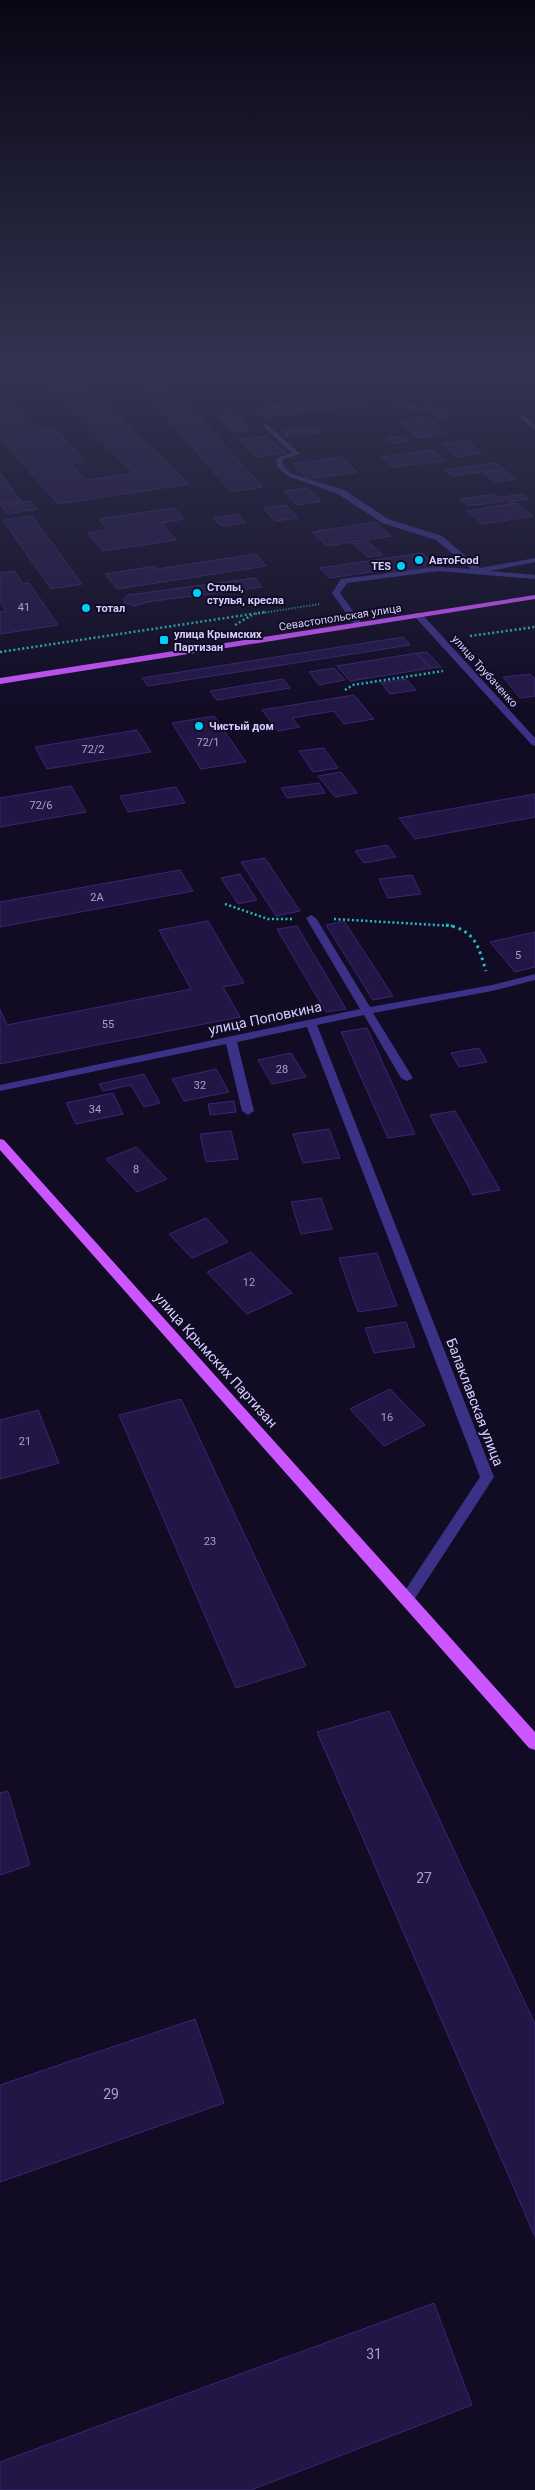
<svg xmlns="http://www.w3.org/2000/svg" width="535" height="2490" viewBox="0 0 535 2490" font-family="Roboto,sans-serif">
  <rect width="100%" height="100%" fill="#110b24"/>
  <path fill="#231646" stroke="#3b2575" d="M0,369H54L59,372L10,380Z
    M126,369H154L263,487L231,492Z
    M392,375L399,379L387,381L380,377Z
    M82,380L189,484L58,504L0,438V391L3,390L39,430L54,428L86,462L71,464L86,480L134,473L47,385Z
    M394,391L413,407L398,409L380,393Z
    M359,396L368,404L262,417L254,408Z
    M430,406L433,409L415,411L412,408Z
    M444,408L453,416L437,418L427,410Z
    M234,410L250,431L233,432L217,412Z
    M427,417L446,434L417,438L398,420Z
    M317,427L322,432L287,436L283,430Z
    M267,436L285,453L257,457L239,440Z
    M405,436L410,441L392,443L387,438Z
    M468,441L482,453L457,457L443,444Z
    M433,450L445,461L393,467L382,457Z
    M342,457L357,472L308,479L293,464Z
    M496,463L504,469L452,476L445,470Z
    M504,470L516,479L495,483L483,473Z
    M0,473L21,501L0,504Z
    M308,488L321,501L297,505L284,491Z
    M495,494L504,501L468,506L460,499Z
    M522,494L529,499L509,502L502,497Z
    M30,501L37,509L8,514L1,506Z
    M517,503L533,516L483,524L467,511Z
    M286,505L298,518L275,521L263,508Z
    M174,508L184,519L161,523L176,540L103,551L88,533L108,530L99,519Z
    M237,514L245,523L221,526L213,518Z
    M32,516L82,584L51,589L3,520Z
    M376,522L391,536L327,546L312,532Z
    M368,542L383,555L368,557L353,544Z
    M422,553L436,567L388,574L384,570L329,578L320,568Z
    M256,554L266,566L117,589L105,574L155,566L157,569Z
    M14,571L23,584L29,583L58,625L0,634V612L6,611L0,602V573Z
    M255,578L262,587L147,602L135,606L125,603L124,599L128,595Z
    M403,637L410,645L148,686L142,678Z
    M427,652L441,667L431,668L417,653Z
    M417,653L431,668L350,681L337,666Z
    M334,668L345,680L319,685L309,672Z
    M530,674L535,679V696L520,698L503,677Z
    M283,679L290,688L217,700L210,691Z
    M406,679L416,690L390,694L381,683Z
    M354,695L374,719L344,724L334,711L292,718L300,727L278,731L262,710Z
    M214,716L246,762L201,769L172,723Z
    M137,730L151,752L47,769L35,747Z
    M324,748L338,768L313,772L299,751Z
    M341,772L357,793L335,797L318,776Z
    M319,783L325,793L287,798L281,788Z
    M71,786L86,812L0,827V798Z
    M176,787L185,803L128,812L120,796Z
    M535,794V817L415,839L399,818Z
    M387,845L396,857L364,863L355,851Z
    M265,858L300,911L276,916L241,862Z
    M180,870L193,891L0,927V902Z
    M240,874L257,900L238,904L221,878Z
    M412,875L421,894L388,898L379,879Z
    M208,921L244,983L223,987L240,1017L0,1064V1009L7,1025L191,989L159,930Z
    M344,921L393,996L373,1000L326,925Z
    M297,926L346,1009L326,1012L277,929Z
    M535,932V967L515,972L490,942Z
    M367,1028L415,1134L388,1138L341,1032Z
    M479,1048L487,1062L459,1067L451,1053Z
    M291,1053L306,1077L272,1084L258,1060Z
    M216,1069L229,1092L184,1101L172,1079Z
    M144,1074L160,1103L144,1107L131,1085L103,1091L99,1084Z
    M113,1093L123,1114L76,1124L66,1103Z
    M234,1101L236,1112L210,1115L208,1104Z
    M455,1111L500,1190L473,1195L430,1115Z
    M329,1129L340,1158L303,1163L293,1134Z
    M231,1131L238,1159L206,1162L200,1134Z
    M136,1147L167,1179L137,1192L106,1159Z
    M321,1198L332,1229L301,1234L291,1202Z
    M206,1218L228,1242L192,1258L169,1234Z
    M251,1252L292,1293L247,1314L207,1272Z
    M377,1253L397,1306L358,1312L339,1258Z
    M406,1322L415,1347L374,1353L365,1328Z
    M390,1389L425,1425L384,1446L350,1409Z
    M181,1399L306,1666L236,1688L119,1415Z
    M38,1410L59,1463L0,1479V1420Z
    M389,1711L535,2024V2237L317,1732Z
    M8,1791L30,1865L0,1875V1793Z
    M195,2019L224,2103L0,2182V2085Z
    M434,2303L472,2405L251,2490H0V2462Z"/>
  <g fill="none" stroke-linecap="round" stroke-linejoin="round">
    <path stroke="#22bebf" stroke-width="2" stroke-dasharray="1 2" stroke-linecap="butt" d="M256,614L320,604"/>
    <path stroke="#22bebf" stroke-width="2.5" stroke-dasharray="2 2.5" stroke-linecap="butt" d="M235,625L252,615
      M470,636L535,627
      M0,652L265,612
      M345,690L353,685L443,671
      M225,904L268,919H293
      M334,919L453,926"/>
    <path stroke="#22bebf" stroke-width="3" stroke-dasharray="2.5 4" stroke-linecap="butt" d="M446,925C475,930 478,945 486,971"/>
    <path fill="#3b3287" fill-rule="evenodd" d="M520,416H524L535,425V430L520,418Z
      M263,424H267L300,454L283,459V466L292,474L344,490L388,519L442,536L480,568L535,558V562L490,571L535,575V579L439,571L347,583L340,593L363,625L356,627L332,593L341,579L439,567L471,569L436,540L382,523L338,494L288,476L277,467V458L292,453L263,426Z
      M415,613H421L535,738V746L532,745L415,617Z
      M311,915L316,918L370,1007L492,985L535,974V980L492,991L373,1013L413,1078L407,1081L401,1078L364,1015L317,1025L494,1477L412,1603L407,1605L402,1603L399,1599L402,1595L480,1477L307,1027L237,1042L254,1111L248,1115L242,1111L226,1044L0,1091V1085L360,1009L306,918Z"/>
    <path fill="#cb55ff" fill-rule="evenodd" d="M535,595V599L0,684V678Z
      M0,1139L4,1140L535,1732V1750L529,1748L0,1150Z"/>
  </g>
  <linearGradient id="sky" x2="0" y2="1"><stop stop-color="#090614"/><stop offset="0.51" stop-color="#323450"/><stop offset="1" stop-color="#323450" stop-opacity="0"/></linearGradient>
  <rect width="535" height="717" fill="url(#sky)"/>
  <g fill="#00cff9" stroke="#110b24" stroke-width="2">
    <circle cx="419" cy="560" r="5"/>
    <circle cx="401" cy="566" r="5"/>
    <circle cx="197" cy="593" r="5"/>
    <circle cx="86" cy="608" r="5"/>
    <rect x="159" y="635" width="10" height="10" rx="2.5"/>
    <circle cx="199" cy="726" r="5"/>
  </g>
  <g text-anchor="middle" stroke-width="4" stroke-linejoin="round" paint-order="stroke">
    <g font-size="11" font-weight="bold" fill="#d7ceff" stroke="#110b24" text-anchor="start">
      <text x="429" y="564">АвтоFood</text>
      <text x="391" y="570" text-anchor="end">TES</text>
      <text x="207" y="591">Столы,<tspan x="207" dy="13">стулья, кресла</tspan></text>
      <text x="96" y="612">тотал</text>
      <text x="174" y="638">улица Крымских<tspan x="174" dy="13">Партизан</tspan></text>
      <text x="209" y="730">Чистый дом</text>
    </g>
    <g font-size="11" fill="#aaa0d1">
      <text x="24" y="611">41</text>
      <text x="208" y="746">72/1</text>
      <text x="93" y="753">72/2</text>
      <text x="41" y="809">72/6</text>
      <text x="97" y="901">2А</text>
      <text x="518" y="959">5</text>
      <text x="108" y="1028">55</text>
      <text x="282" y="1073">28</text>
      <text x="200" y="1089">32</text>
      <text x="95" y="1113">34</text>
      <text x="136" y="1173">8</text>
      <text x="249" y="1286">12</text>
      <text x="387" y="1421">16</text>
      <text x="25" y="1445">21</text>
      <text x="210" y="1545">23</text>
    </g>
    <g font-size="11" fill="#d7ceff" stroke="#110b24">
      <text transform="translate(340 617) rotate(-9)" y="4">Севастопольская улица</text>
      <text transform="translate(485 671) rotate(48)" y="4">улица Трубаченко</text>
    </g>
    <g font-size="14" fill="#d7ceff" stroke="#110b24">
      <text transform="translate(265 1018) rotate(-12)" y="5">улица Поповкина</text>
      <text transform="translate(216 1360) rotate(48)" y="5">улица Крымских Партизан</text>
      <text transform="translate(475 1402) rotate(69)" y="5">Балаклавская улица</text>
    </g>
    <g font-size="14" fill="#aaa0d1">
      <text x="424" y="1883">27</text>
      <text x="111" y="2099">29</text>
      <text x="374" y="2359">31</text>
    </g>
  </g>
</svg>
